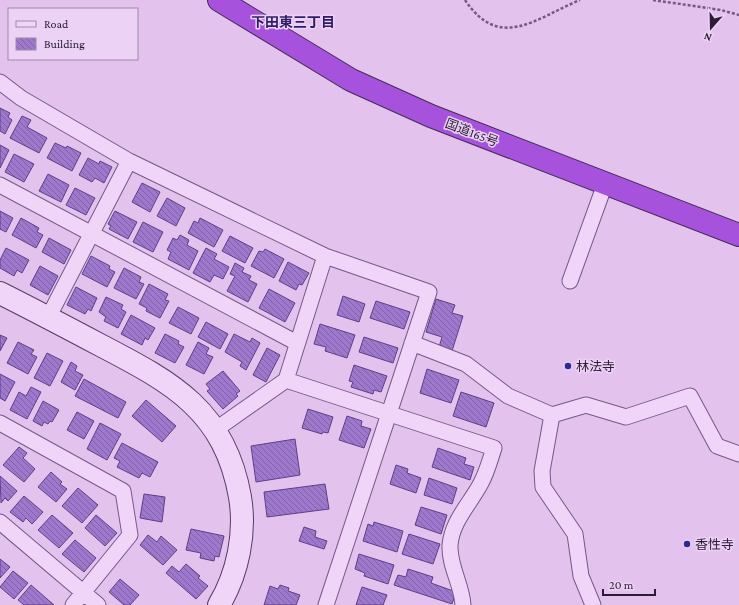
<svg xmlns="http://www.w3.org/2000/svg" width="739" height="605" viewBox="0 0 739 605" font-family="'Crimson Pro','Noto Sans JP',serif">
  <defs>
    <pattern id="building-back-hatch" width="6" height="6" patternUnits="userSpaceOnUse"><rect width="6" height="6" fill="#9e78cc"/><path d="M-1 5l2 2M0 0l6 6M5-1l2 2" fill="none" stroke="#8162a6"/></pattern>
  </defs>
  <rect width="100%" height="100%" fill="#e3c2ee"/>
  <path fill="url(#building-back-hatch)" stroke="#5e3f87" d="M0,108L10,113L8,117L12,120L5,134L0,131Z
    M22,116L31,120L27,127L47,138L39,153L10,138Z
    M55,143L66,148L67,146L81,153L72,171L47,158Z
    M0,145L9,150L0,168Z
    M14,154L34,164L24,182L5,172Z
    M88,158L99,164L100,161L112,167L104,183L95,178L92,182L79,175Z
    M48,174L69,185L61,202L39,191Z
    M142,183L160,192L150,212L132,202Z
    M75,188L95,198L86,215L66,205Z
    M167,198L185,208L176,226L157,216Z
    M0,211L13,218L6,232L0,229Z
    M115,211L137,222L128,239L109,229L111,226L108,224Z
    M21,218L39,228L37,232L43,235L36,248L12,235Z
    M200,218L223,230L214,247L188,233L194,221L198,223Z
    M143,222L163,232L153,252L133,242Z
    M180,235L189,240L187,245L198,251L189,270L168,259L171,252L167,250L173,238L177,240Z
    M230,236L253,248L245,263L222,251Z
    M49,238L71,250L64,264L42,252Z
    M6,248L29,260L22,273L17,270L14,276L0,268V260Z
    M206,248L217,254L214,259L229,267L223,279L214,275L210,282L193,273Z
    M265,249L284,259L274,278L251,266L259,251L263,252Z
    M91,256L110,266L109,269L115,272L107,287L82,274Z
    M288,262L309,273L302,285L299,284L296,290L279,281Z
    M235,263L244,268L242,272L251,276L249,280L257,284L248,302L227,291L235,276L230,274Z
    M40,266L58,276L48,295L30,285Z
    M124,268L141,277L139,282L144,284L136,299L114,288Z
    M149,284L168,294L165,300L169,301L160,318L146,311L147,308L139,304Z
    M76,287L97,298L91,311L88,309L85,314L67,305Z
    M269,289L295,303L285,322L259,308Z
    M343,296L365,304L359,322L337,315Z
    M106,297L123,305L121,309L126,312L118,328L104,321L106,317L99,312Z
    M436,299L455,305L452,313L463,316L452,351L439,347L442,337L426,332Z
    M376,301L410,312L404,329L370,318Z
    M178,307L199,318L191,334L169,323Z
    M131,315L155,328L148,340L145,338L142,345L121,334Z
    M206,322L228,334L220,349L198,337Z
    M320,324L355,335L347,358L325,351L326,347L314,344Z
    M165,334L179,341L178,344L184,347L175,363L155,353Z
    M234,334L250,342L252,338L260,343L246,370L240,366L242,362L225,352Z
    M0,335L7,338L0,351Z
    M364,337L398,348L393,363L359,352Z
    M18,342L34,350L31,354L37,357L28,374L7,363Z
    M198,342L209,348L206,354L213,357L204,374L186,365Z
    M267,348L280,355L266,382L253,375Z
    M47,353L63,361L50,386L34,378Z
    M71,362L77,366L75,371L83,375L75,390L61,382Z
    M354,365L387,376L381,392L374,390L373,394L351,387L353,382L349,381Z
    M427,369L459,380L451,403L420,393Z
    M223,371L240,391L236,394L238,396L223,409L207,391L210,389L206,384Z
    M0,374L15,382L5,401L0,398Z
    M84,379L126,402L118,418L75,396Z
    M31,387L41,392L27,419L10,410L19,392L26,396Z
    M461,392L494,403L486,427L453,416Z
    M146,400L176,426L162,442L132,416Z
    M43,401L59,410L52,422L50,421L48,424L44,422L42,426L33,421Z
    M308,409L333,417L328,433L323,432L322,434L302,428Z
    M77,412L94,421L84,439L67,430Z
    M347,416L362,421L361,426L371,429L364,448L339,440Z
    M100,423L121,434L107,460L87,449Z
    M295,439L300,475L256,482L251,446Z
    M122,443L158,462L150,477L142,473L139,478L117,467L120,461L114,458Z
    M19,447L27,453L23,458L35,469L24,482L3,465Z
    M438,448L466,458L464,464L474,467L470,480L432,467Z
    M396,465L408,469L407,473L421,478L416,493L390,484Z
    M51,472L62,482L60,484L67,489L56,502L38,487Z
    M0,476L17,491L8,501L5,498L1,503Z
    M429,478L457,488L452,504L424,495Z
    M325,484L329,509L267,517L264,492Z
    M78,488L98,505L82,523L62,506Z
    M144,494L165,497L162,522L140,518Z
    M24,496L43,512L32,524L26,518L23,522L10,512Z
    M421,507L447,515L441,534L415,525Z
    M52,515L73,533L59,548L38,530Z
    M96,515L117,533L105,546L85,528Z
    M374,522L403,531L397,552L363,541L368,524L373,526Z
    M304,527L316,531L315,537L327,541L324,549L299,541Z
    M191,529L224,536L219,557L215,556L214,561L200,558L201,553L186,550Z
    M409,534L440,544L433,564L402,554Z
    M148,535L157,542L161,536L177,550L163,565L140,545Z
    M75,540L96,558L84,572L62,554Z
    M359,554L394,565L388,584L364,576L365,573L355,569Z
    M0,559L10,567L0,578Z
    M186,564L200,576L198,578L208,586L196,599L166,573L172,566L179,572Z
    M408,569L433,577L431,583L456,592L452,604L394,585L398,575L406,577Z
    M13,571L28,583L14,599L0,587Z
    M120,579L139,595L130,605H124L109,592Z
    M31,585L54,605H24L18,600Z
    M280,585L289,588L288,591L300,595L296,605H264L270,586L278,589Z
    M362,587L387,595L383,605H356Z"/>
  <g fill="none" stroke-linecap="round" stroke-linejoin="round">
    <defs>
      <path id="street" d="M0,82L21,98L129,161L325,256L429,292L326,605
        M0,185L297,343
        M570,281L605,184
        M48,318L129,161
        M412,343L466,364L508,396L552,415L586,405L626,417L690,396L717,446L739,454
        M286,380L325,256
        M552,415L542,471L543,487L575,534L581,576L593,605
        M0,423L123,491L130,535L73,605
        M215,430L286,380L494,448C490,460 487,472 481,483C470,504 452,521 450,545C449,566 462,585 463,605
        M0,522L98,605"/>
      <path id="secondary" d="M0,293C34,310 68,328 102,346C173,383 225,411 240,497C246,533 238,573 219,605"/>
      <path id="highway" d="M219,0L351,80L431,116L739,235"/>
    </defs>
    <use href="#street" stroke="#745988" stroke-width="17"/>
    <use href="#secondary" stroke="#553c69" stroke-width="24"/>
    <use href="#highway" stroke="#422e55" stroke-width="24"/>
    <path stroke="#745988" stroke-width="2.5" stroke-dasharray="3 2" stroke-linecap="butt" d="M465,0C500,52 536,18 580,0
      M653,0L721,10L739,15"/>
    <use href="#street" stroke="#f0d5f9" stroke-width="15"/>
    <use href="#secondary" stroke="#f0d5f9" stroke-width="22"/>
    <use href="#highway" stroke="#a652dd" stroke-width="22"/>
  </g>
  <g fill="#2d2997" stroke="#ecd2f5" stroke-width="1.5">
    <circle cx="568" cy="366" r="4"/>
    <circle cx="687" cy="544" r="4"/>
  </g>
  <g text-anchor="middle" stroke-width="3" stroke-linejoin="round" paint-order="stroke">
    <g font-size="13" fill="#2b1d37" stroke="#ecd2f5">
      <text transform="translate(472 132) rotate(21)" y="5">国道165号</text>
    </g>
    <g font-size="13" fill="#2b1d37" stroke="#ecd2f5" text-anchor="start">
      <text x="576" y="371">林法寺</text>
      <text x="695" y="549">香性寺</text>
    </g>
    <g font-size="14" font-weight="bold" fill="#2f1d64" stroke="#ecd2f5">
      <text x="293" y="27">下田東三丁目</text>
    </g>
  </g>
  <rect x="8" y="8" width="130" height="52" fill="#ecd2f5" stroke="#9f8aa9"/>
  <rect x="16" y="21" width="20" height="6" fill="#f0d5f9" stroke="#9f8aa9"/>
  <text x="44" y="28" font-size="12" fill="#2b1d37">Road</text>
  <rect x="16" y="38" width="20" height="12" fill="url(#building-back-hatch)" stroke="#9f8aa9"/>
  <text x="44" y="48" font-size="12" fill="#2b1d37">Building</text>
  <g transform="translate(711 28) rotate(200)" stroke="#ecd2f5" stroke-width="3" paint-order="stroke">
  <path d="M0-3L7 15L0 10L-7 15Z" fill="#2b1d37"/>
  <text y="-6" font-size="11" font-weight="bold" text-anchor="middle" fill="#2b1d37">N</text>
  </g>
  <path d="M603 589v6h52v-6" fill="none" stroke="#2b1d37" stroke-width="2"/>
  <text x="609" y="589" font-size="12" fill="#2b1d37" stroke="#ecd2f5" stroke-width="3" paint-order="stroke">20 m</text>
</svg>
